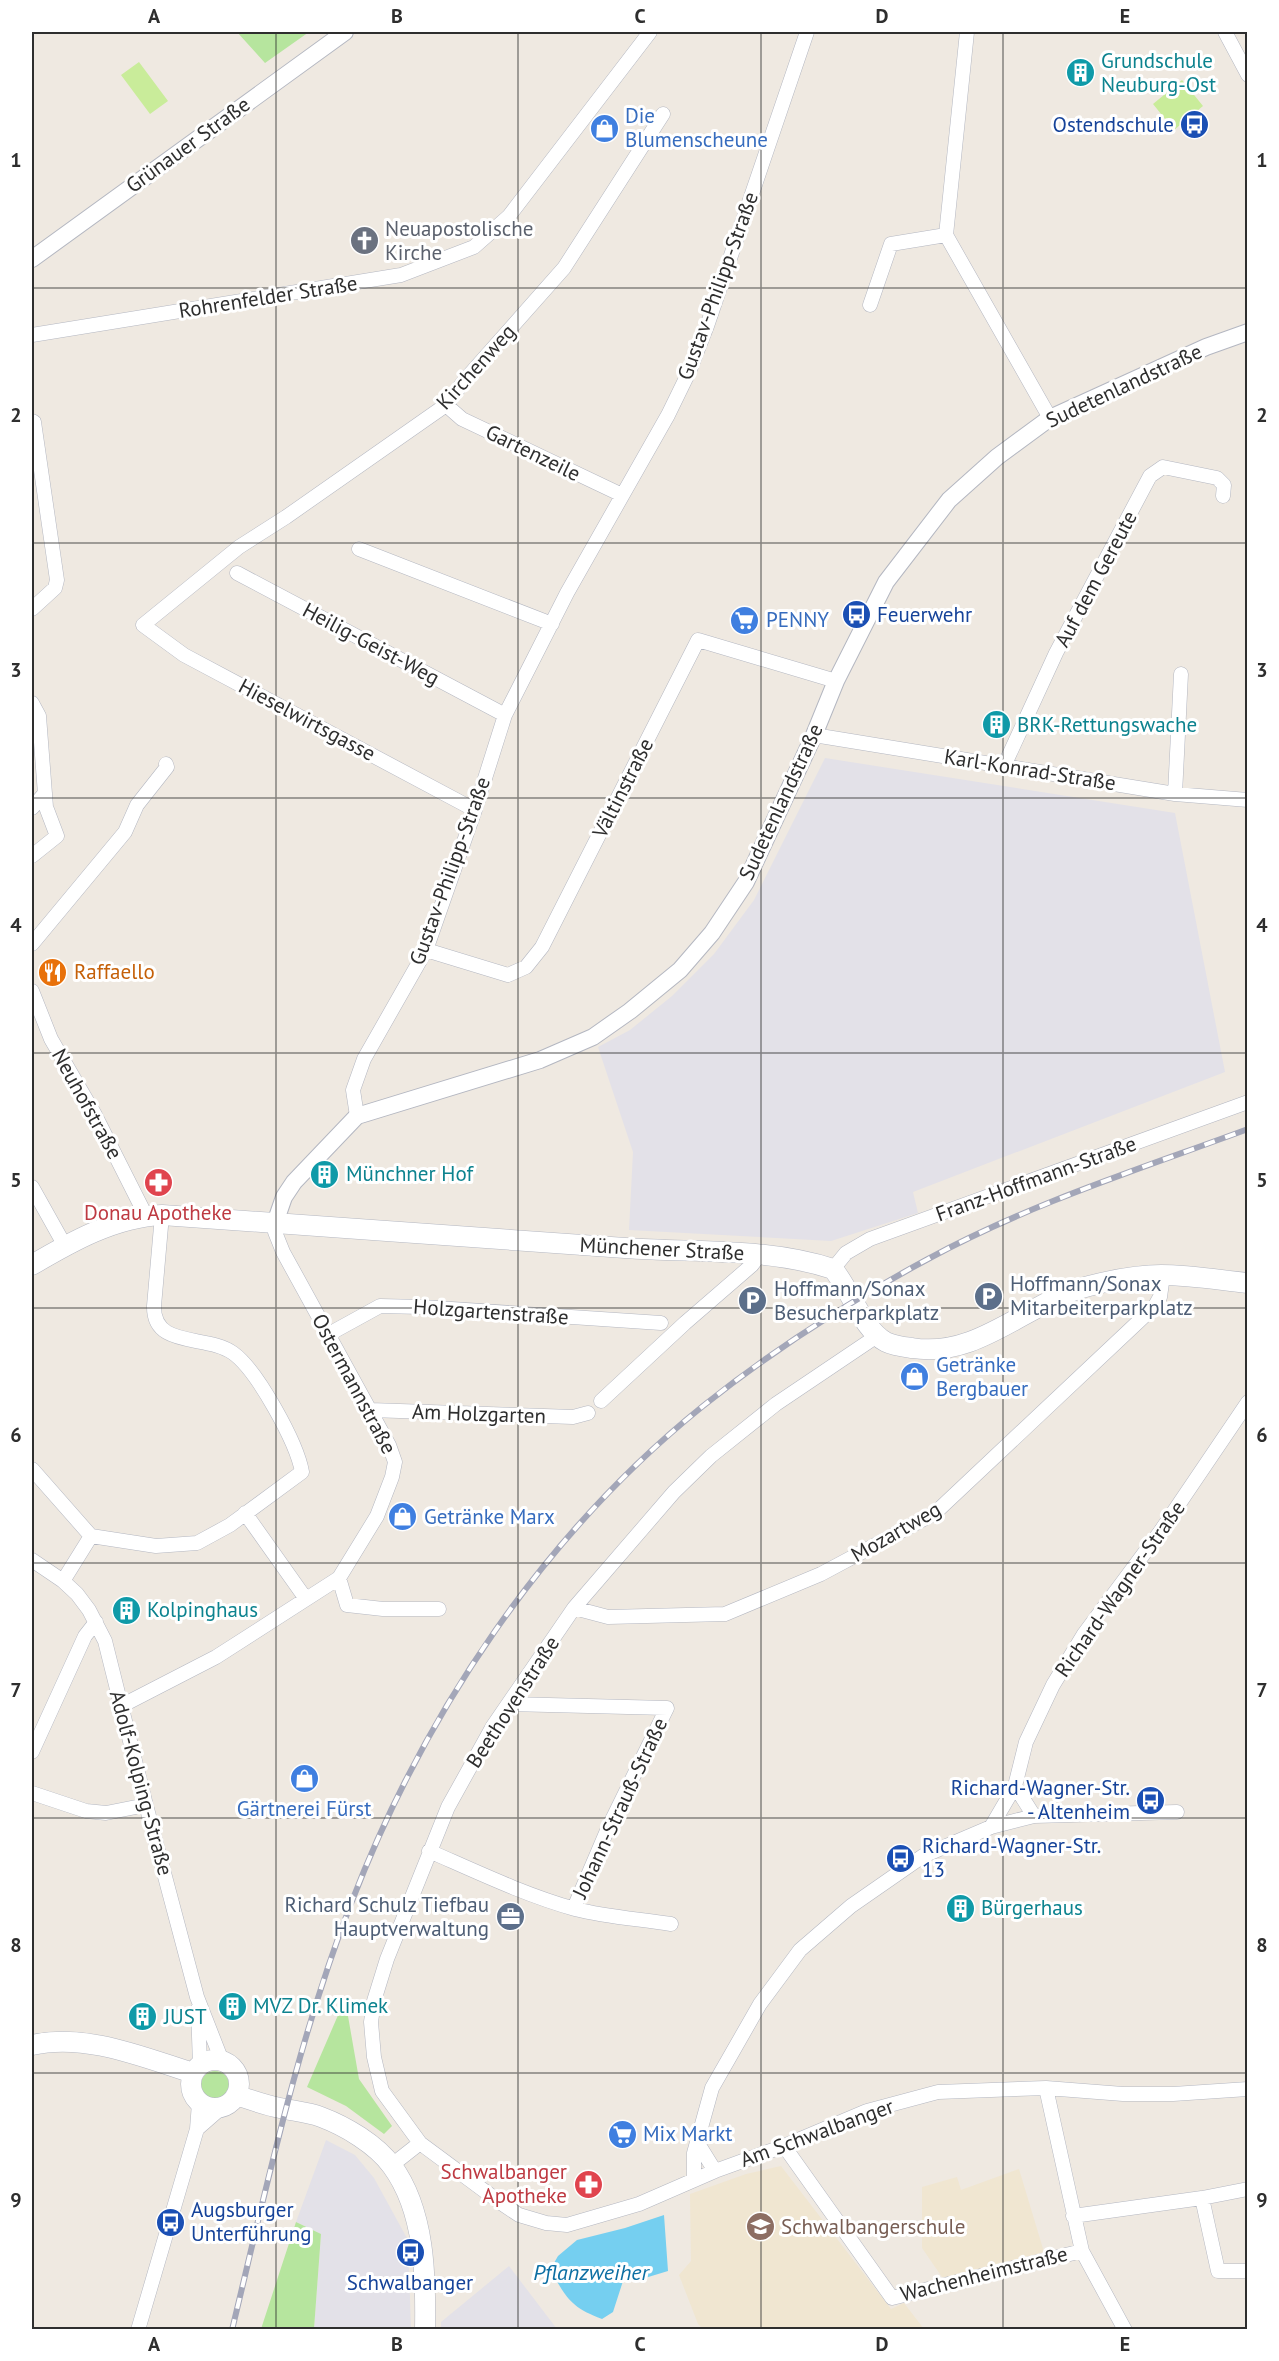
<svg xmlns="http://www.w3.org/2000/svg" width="1279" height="2361" viewBox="0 0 1279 2361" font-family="'PT Sans',sans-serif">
  <rect width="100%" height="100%" fill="#efe9e1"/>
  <path fill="#e3e1e8" d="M825,758L1175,813L1225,1072L913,1192L918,1213L831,1241L629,1230L633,1152L598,1047L630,1030L672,996L714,954L754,900Z
    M326,2140L355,2155L374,2178L408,2240L411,2329H314L321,2234L296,2222Z
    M509,2266L557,2329H441V2322Z"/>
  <path fill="#f0e6d1" d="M781,2166L891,2309L904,2303L924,2329H703L698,2324L679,2275L691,2261L690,2194L746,2174Z
    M1019,2169L1044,2252L944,2280L922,2248V2187L957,2177L961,2190Z"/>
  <path fill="#b6e59e" d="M237,32H309L265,63Z
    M345,1999L359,2079L392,2126L384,2134L346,2106L307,2087Z
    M201 2085a14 14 0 1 1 28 0a14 14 0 1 1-28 0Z
    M296,2222L321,2234L314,2329H261Z"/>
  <path fill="#c9ec9a" d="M139,62L168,101L150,114L121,75Z
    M1182,80L1203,106L1174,130L1153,104Z"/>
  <path fill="#75cff0" d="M664,2215L668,2271L645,2278L623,2281L613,2312L602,2319C570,2307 567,2298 550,2270L558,2256L577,2240L625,2228Z"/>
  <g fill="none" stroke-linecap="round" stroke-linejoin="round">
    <defs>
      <path id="minor" d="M1225,32L1248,75
        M946,235L967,32
        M870,305L891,244L946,235L1050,418
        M32,335L401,275L474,247L509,216L650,32
        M446,405L462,419L622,495
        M32,421L34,422L57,580L55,588L32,609
        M359,549L552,624
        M237,573L505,715
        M32,703L39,716L46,807L57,836L32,856
        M814,735L1175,794L1248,800
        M1004,766L1056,653L1150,476L1163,467L1217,478L1224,485L1223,496
        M1175,794L1181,674
        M32,808L45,793
        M475,810L184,655L143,625L239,547L286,517L446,405L464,381L564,268L663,114
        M32,944L125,832L137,805L167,767L166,764
        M426,950L508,975L526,967L542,947L698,640L836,681
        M32,991L51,1039L94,1113L146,1216
        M357,1116L353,1090L364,1059L426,950L475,810L505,715L567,593L668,415L689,372L707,326L807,32
        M32,1187L65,1246
        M833,1269L846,1253L870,1239L1248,1102
        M329,1334L380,1306L422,1307L661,1323
        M877,1336L776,1404L711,1456L674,1492L574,1608L493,1726L448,1807L387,1959L374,2001L371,2022L374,2057L382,2091L420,2143L501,2203L519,2215L546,2223L567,2225L639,2204L715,2171L784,2146L867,2111L938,2092L1046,2088L1123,2094H1173L1248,2089
        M601,1401L685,1323L752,1265L760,1254
        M370,1410L573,1417L588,1413
        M32,1469L91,1536
        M245,1513L306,1599
        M91,1536L156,1546L197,1543L230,1525L302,1472C297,1443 257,1370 233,1353C207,1334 153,1349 154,1306L162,1215
        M32,1560L63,1581L77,1594L89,1610L105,1641L146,1805L197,1997L222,2061
        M339,1578L347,1605L383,1609H439
        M63,1581L91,1536
        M574,1608L608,1617L725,1614L821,1574L935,1513L1155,1306L1160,1297L1163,1275
        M509,1704L667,1708L609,1826L574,1908
        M121,1706L216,1657L339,1578L377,1516L392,1477L395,1462L389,1445L283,1252L275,1232V1223
        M32,1752L85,1636L96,1622
        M1015,1786L1034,1816
        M32,1793L86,1811L106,1813L146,1805
        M991,1827L1015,1786L1026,1742L1053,1685L1084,1634L1160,1532L1248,1402
        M429,1851C477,1872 525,1895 575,1909C606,1917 639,1919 671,1924
        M198,2008L200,2064
        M1046,2088L1082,2251L1125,2330
        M197,2129L221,2108
        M697,2142L715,2171
        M784,2146L892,2298L1082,2251
        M392,2165L420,2143
        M694,2180V2153L712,2088L760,2004L800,1950L851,1906L923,1856L991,1827L1034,1816L1177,1812
        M1202,2198L1218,2271H1248
        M1073,2216L1202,2198L1248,2189
        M138,2330L197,2129L199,2103"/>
      <path id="tertiary" d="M32,259L345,32
        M275,1223L284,1197L294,1182L357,1116L540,1060L593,1037L630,1011L680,970L712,933L746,882L814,735L836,681L886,582L949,500L997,457L1050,418L1206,347L1248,332"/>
      <path id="secondary" d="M32,1265C71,1242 115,1217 162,1215C316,1225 471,1238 625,1248C694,1253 766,1247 833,1269C850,1289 863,1330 886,1342C894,1346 904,1347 912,1348C979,1359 1028,1301 1089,1286C1112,1280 1138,1275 1161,1275C1190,1275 1219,1280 1248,1283
        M32,2045C86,2033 142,2057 193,2073
        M191 2084a24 24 0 1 1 48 0a24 24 0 1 1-48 0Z
        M236,2095C251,2100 265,2105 280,2108C293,2111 308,2112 321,2117C345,2126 376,2144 392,2166C425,2211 426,2276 425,2330"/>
    </defs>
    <use href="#minor" stroke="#b4b7c1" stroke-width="15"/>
    <use href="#tertiary" stroke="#b4b7c1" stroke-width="18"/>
    <use href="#secondary" stroke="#b4b7c1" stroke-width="21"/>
    <use href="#minor" stroke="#fff" stroke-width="14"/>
    <use href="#tertiary" stroke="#fff" stroke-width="16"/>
    <use href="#secondary" stroke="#fff" stroke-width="20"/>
    <defs>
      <path id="rail" d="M232,2330C267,2185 298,2039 352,1901C425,1712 544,1534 703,1406C773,1350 850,1301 928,1259C1029,1204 1140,1169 1248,1129"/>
    </defs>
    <use href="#rail" stroke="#a3a6b8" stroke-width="6"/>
    <use href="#rail" stroke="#fff" stroke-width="4" stroke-dasharray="11" stroke-linecap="butt"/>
  </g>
  <path fill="none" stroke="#2e2e2e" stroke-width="1.5" stroke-opacity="0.55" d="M276,32V2330M518,32V2330M761,32V2330M1003,32V2330M32,288H1248M32,543H1248M32,798H1248M32,1053H1248M32,1308H1248M32,1563H1248M32,1818H1248M32,2073H1248"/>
  <defs>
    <symbol id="building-disc" viewBox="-11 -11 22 22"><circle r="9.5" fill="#0f9aa8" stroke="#fff"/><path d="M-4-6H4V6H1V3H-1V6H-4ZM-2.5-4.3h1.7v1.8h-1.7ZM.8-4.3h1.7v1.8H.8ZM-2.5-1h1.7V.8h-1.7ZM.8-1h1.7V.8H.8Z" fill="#fff"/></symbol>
    <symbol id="bus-disc" viewBox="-11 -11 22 22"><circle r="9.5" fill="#1a4fb4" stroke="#fff"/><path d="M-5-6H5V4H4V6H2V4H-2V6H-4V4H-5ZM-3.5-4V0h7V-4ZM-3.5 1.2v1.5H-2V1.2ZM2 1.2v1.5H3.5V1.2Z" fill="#fff"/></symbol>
    <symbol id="shop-disc" viewBox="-11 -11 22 22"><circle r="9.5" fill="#3f7fe0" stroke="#fff"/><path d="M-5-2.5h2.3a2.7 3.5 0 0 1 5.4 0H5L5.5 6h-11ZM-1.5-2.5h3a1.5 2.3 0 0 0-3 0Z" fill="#fff"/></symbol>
    <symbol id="church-disc" viewBox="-11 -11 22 22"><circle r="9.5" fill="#6b7280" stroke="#fff"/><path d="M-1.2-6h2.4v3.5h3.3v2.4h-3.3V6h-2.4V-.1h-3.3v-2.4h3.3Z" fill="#fff"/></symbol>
    <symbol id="supermarket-disc" viewBox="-11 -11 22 22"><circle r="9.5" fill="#3f7fe0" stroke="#fff"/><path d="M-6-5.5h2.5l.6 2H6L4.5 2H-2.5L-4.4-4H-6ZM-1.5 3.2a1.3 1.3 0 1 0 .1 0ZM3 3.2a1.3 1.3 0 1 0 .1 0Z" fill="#fff"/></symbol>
    <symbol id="restaurant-disc" viewBox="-11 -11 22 22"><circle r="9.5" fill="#e8710a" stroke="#fff"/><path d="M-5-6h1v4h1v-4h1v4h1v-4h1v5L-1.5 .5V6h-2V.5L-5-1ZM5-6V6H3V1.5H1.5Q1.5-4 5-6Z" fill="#fff"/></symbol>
    <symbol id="pharmacy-disc" viewBox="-11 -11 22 22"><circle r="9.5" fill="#e0444e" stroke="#fff"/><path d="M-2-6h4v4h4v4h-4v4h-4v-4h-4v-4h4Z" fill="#fff"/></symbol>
    <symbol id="parking-disc" viewBox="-11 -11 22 22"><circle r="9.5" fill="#5c6f8a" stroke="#fff"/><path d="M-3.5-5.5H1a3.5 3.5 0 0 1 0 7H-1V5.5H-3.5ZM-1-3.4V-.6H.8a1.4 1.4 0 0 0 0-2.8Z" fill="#fff"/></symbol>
    <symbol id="office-disc" viewBox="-11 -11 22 22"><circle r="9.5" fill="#5c6f8a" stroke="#fff"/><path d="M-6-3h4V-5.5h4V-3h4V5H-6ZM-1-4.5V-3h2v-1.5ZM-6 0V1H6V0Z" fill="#fff"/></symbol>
    <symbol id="school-disc" viewBox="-11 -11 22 22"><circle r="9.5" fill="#8d6e63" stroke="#fff"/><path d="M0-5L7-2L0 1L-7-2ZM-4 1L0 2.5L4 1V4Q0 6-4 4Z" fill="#fff"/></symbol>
  </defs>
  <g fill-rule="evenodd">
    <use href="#building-disc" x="1064" y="56" width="33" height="33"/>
    <use href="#bus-disc" x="1178" y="108" width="33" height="33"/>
    <use href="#shop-disc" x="588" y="112" width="33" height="33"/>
    <use href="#church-disc" x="348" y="224" width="33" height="33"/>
    <use href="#bus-disc" x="840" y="598" width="33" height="33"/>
    <use href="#supermarket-disc" x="728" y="604" width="33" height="33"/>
    <use href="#building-disc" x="980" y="708" width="33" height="33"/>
    <use href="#restaurant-disc" x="36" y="956" width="33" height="33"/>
    <use href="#building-disc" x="308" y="1158" width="33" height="33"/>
    <use href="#pharmacy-disc" x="142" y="1166" width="33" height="33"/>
    <use href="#parking-disc" x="972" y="1280" width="33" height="33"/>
    <use href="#parking-disc" x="736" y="1284" width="33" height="33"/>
    <use href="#shop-disc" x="898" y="1360" width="33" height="33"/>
    <use href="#shop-disc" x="386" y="1500" width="33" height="33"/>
    <use href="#building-disc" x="110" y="1594" width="33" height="33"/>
    <use href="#shop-disc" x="288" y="1762" width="33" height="33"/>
    <use href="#bus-disc" x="1134" y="1784" width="33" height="33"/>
    <use href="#bus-disc" x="884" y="1842" width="33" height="33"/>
    <use href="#building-disc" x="944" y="1892" width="33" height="33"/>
    <use href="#office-disc" x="494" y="1900" width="33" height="33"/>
    <use href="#building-disc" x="216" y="1990" width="33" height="33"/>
    <use href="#building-disc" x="126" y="2000" width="33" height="33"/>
    <use href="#supermarket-disc" x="606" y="2118" width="33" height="33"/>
    <use href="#pharmacy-disc" x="572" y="2168" width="33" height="33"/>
    <use href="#bus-disc" x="154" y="2206" width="33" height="33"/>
    <use href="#school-disc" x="744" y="2210" width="33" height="33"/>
    <use href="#bus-disc" x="394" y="2236" width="33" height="33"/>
  </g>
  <g text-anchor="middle" stroke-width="6" stroke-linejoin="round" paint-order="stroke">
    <g font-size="21" fill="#0d838f" stroke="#fff" text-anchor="start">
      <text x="1101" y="68">Grundschule<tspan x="1101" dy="24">Neuburg-Ost</tspan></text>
      <text x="1017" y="732">BRK-Rettungswache</text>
      <text x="346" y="1181">Münchner Hof</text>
      <text x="147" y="1617">Kolpinghaus</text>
      <text x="981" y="1915">Bürgerhaus</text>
      <text x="253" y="2013">MVZ Dr. Klimek</text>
      <text x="164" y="2024">JUST</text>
    </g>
    <g font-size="21" fill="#366cbe" stroke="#fff" text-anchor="start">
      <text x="625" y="123">Die<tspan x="625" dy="24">Blumenscheune</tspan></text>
      <text x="766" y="627">PENNY</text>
      <text x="936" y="1372">Getränke<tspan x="936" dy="24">Bergbauer</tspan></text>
      <text x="424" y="1524">Getränke Marx</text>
      <text x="304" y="1816" text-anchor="middle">Gärtnerei Fürst</text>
      <text x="643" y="2141">Mix Markt</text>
    </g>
    <g font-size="21" fill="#164399" stroke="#fff" text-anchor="start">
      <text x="1174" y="132" text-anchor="end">Ostendschule</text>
      <text x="877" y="622">Feuerwehr</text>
      <text x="1130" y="1795" text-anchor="end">Richard-Wagner-Str.<tspan x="1130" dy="24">- Altenheim</tspan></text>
      <text x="922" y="1853">Richard-Wagner-Str.<tspan x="922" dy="24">13</tspan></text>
      <text x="191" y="2217">Augsburger<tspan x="191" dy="24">Unterführung</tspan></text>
      <text x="410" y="2290" text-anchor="middle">Schwalbanger</text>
    </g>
    <g font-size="21" fill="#2e2e2e" stroke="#fff">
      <text transform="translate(188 145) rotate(-36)" y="7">Grünauer Straße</text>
      <text transform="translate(718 286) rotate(-70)" y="7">Gustav-Philipp-Straße</text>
      <text transform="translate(268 297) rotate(-9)" y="7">Rohrenfelder Straße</text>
      <text transform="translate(476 367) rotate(-48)" y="7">Kirchenweg</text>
      <text transform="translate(1124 386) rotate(-25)" y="7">Sudetenlandstraße</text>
      <text transform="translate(533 453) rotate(26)" y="7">Gartenzeile</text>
      <text transform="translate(1096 579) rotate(-62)" y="7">Auf dem Gereute</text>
      <text transform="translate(371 644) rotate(28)" y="7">Heilig-Geist-Weg</text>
      <text transform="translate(307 720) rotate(28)" y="7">Hieselwirtsgasse</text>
      <text transform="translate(1030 770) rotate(9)" y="7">Karl-Konrad-Straße</text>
      <text transform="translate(623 788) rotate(-63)" y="7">Vältinstraße</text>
      <text transform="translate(781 802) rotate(-65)" y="7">Sudetenlandstraße</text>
      <text transform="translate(450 871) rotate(-70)" y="7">Gustav-Philipp-Straße</text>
      <text transform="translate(87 1104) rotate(61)" y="7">Neuhofstraße</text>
      <text transform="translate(1036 1179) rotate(-20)" y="7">Franz-Hoffmann-Straße</text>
      <text transform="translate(662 1249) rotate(3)" y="7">Münchener Straße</text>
      <text transform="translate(491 1312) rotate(4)" y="7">Holzgartenstraße</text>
      <text transform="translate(354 1384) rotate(62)" y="7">Ostermannstraße</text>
      <text transform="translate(479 1414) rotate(2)" y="7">Am Holzgarten</text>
      <text transform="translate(896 1532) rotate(-30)" y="7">Mozartweg</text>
      <text transform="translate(1120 1589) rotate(-55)" y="7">Richard-Wagner-Straße</text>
      <text transform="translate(513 1702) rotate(-57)" y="7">Beethovenstraße</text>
      <text transform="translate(141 1783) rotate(75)" y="7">Adolf-Kolping-Straße</text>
      <text transform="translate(620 1808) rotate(-65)" y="7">Johann-Strauß-Straße</text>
      <text transform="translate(817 2133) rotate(-20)" y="7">Am Schwalbanger</text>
      <text transform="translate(984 2274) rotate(-14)" y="7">Wachenheimstraße</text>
    </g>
    <g font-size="21" fill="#5b616d" stroke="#fff" text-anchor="start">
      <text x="385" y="236">Neuapostolische<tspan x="385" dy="24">Kirche</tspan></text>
    </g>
    <g font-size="21" fill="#c56008" stroke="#fff" text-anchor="start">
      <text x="74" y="979">Raffaello</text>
    </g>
    <g font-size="21" fill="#be3a42" stroke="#fff">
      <text x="158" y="1220">Donau Apotheke</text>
      <text x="567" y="2179" text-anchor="end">Schwalbanger<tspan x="567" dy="24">Apotheke</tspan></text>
    </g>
    <g font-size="21" fill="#4e5e75" stroke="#fff" text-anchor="start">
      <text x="1010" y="1291">Hoffmann/Sonax<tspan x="1010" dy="24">Mitarbeiterparkplatz</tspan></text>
      <text x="774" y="1296">Hoffmann/Sonax<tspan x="774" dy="24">Besucherparkplatz</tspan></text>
      <text x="489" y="1912" text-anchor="end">Richard Schulz Tiefbau<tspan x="489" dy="24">Hauptverwaltung</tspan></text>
    </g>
    <g font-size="21" fill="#785e54" stroke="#fff" text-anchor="start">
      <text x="781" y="2234">Schwalbangerschule</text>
    </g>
    <g font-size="22" font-style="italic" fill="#0d6fa3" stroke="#fff">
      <text x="591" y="2280">Pflanzweiher</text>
    </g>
  </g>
  <rect width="1279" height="2361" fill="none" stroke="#ffffff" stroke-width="66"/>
  <rect x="33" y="33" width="1213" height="2295" fill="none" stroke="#2e2e2e" stroke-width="2"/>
  <g font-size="20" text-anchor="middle" font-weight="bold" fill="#2e2e2e">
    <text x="154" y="23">A</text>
    <text x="397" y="23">B</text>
    <text x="640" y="23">C</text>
    <text x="882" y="23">D</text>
    <text x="1125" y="23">E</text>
    <text x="16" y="167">1</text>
    <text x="1262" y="167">1</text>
    <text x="16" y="422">2</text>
    <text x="1262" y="422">2</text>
    <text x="16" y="677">3</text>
    <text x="1262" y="677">3</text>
    <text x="16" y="932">4</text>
    <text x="1262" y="932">4</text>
    <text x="16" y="1187">5</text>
    <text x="1262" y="1187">5</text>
    <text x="16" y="1442">6</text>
    <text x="1262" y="1442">6</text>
    <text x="16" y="1697">7</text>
    <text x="1262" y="1697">7</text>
    <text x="16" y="1952">8</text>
    <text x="1262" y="1952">8</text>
    <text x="16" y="2207">9</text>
    <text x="1262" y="2207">9</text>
    <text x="154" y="2351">A</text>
    <text x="397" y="2351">B</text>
    <text x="640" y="2351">C</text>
    <text x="882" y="2351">D</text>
    <text x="1125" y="2351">E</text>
  </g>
</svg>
